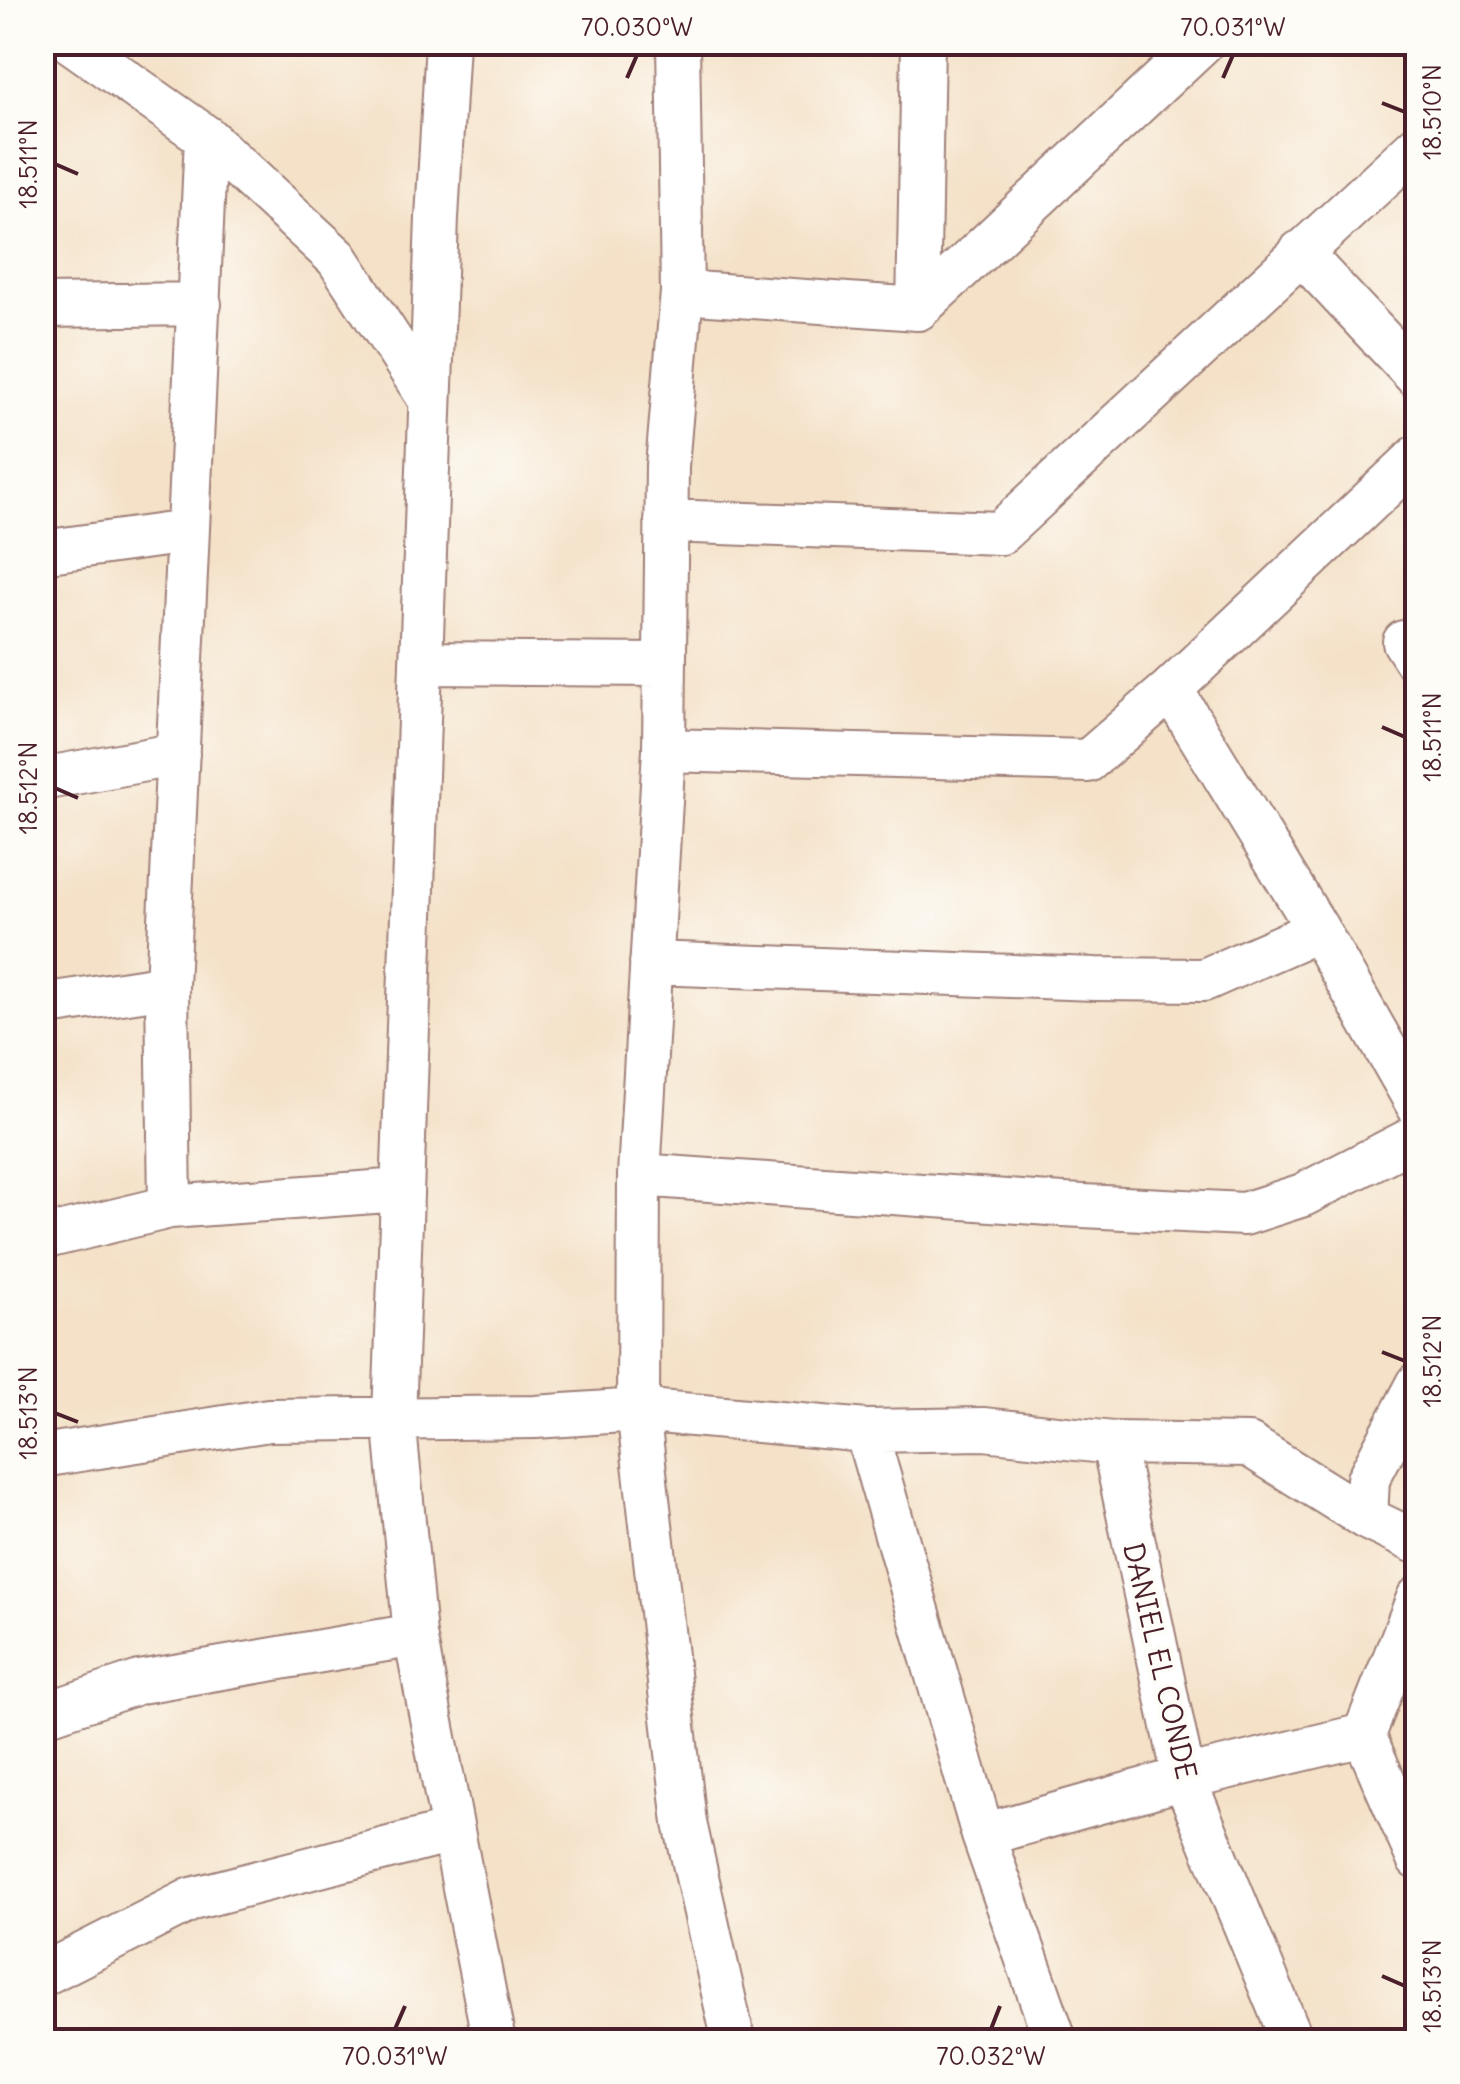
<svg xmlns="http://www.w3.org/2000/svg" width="1460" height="2084" viewBox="0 0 1460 2084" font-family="Delius,sans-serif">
  <rect width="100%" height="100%" fill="#fdfcf7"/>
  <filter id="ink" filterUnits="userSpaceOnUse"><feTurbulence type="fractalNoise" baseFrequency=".01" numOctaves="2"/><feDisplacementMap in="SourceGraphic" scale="20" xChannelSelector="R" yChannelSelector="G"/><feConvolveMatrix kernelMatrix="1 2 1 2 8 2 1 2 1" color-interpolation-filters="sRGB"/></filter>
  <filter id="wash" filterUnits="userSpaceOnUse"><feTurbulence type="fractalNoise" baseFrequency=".0048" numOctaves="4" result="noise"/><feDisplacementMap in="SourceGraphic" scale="40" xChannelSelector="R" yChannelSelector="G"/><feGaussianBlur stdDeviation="2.25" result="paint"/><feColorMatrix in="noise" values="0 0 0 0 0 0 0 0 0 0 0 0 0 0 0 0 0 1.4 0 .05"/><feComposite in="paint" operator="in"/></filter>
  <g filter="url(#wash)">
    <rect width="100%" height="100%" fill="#f4e1c7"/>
  </g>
  <g filter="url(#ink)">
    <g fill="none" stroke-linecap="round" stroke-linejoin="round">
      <defs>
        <path id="minor" d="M71,42L206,137L337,258L430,400
          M447,42L437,218L394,1418L415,1635L494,2042
          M678,42L682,292L667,466L664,750L639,1175L638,1410L685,1823L734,2042
          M1300,252L1418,378
          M682,292L918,309L1203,42
          M42,306L200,304
          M918,309L923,42
          M666,521L1000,533L1418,145
          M42,552L186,532
          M1404,642L1418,664
          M421,663L663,665
          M1171,689L1318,930L1418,1106
          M664,750L1088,761L1171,689L1418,456
          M42,779L178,754
          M651,963L1095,979L1204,980L1318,930
          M42,1005L167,986
          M639,1175L1063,1205L1244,1214L1303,1195L1418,1136
          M170,1207L167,986L206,137
          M42,1238L170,1207L401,1190
          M866,1431L983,1835L1056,2042
          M1113,1443L1184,1778L1293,2042
          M42,1456L269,1420L535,1417L638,1410L866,1431L984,1429L1113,1443L1249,1445L1366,1518L1418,1543
          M1366,1518L1368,1479L1418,1384
          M1418,1598L1364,1735L1418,1859
          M42,1715L140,1682L415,1635
          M983,1835L1184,1778L1364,1735
          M42,1975L192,1899L451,1832"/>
      </defs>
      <use href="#minor" stroke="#9f8079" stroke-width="46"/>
      <use href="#minor" stroke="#fff" stroke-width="42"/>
    </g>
  </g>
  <path fill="none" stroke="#4a1f2b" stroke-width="4" d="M627,78L637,55M1223,78L1233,55M1382,103L1405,112M55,164L78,174M1382,727L1405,737M55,788L78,798M1382,1352L1405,1361M55,1413L78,1422M1382,1976L1405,1986M395,2029L405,2006M991,2029L1000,2006"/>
  <g text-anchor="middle" stroke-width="8" stroke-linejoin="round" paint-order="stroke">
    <g font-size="28" fill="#4a1f2b" stroke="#fdfcf7">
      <text transform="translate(1160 1661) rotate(77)" y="10">DANIEL EL CONDE</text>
    </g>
  </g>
  <rect width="1460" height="2084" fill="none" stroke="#fdfcf7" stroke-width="110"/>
  <rect x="55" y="55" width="1350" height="1974" fill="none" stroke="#4a1f2b" stroke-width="4"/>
  <g font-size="25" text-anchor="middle" fill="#4a1f2b">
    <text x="637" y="36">70.030°W</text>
    <text x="1233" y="36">70.031°W</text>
    <text transform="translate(1432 112) rotate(-90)" y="9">18.510°N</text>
    <text transform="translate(28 164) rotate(-90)" y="9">18.511°N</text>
    <text transform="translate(1432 737) rotate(-90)" y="9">18.511°N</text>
    <text transform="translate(28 788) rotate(-90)" y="9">18.512°N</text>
    <text transform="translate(1432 1361) rotate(-90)" y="9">18.512°N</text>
    <text transform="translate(28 1413) rotate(-90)" y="9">18.513°N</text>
    <text transform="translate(1432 1986) rotate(-90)" y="9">18.513°N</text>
    <text x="395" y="2065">70.031°W</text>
    <text x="991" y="2065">70.032°W</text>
  </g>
</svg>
